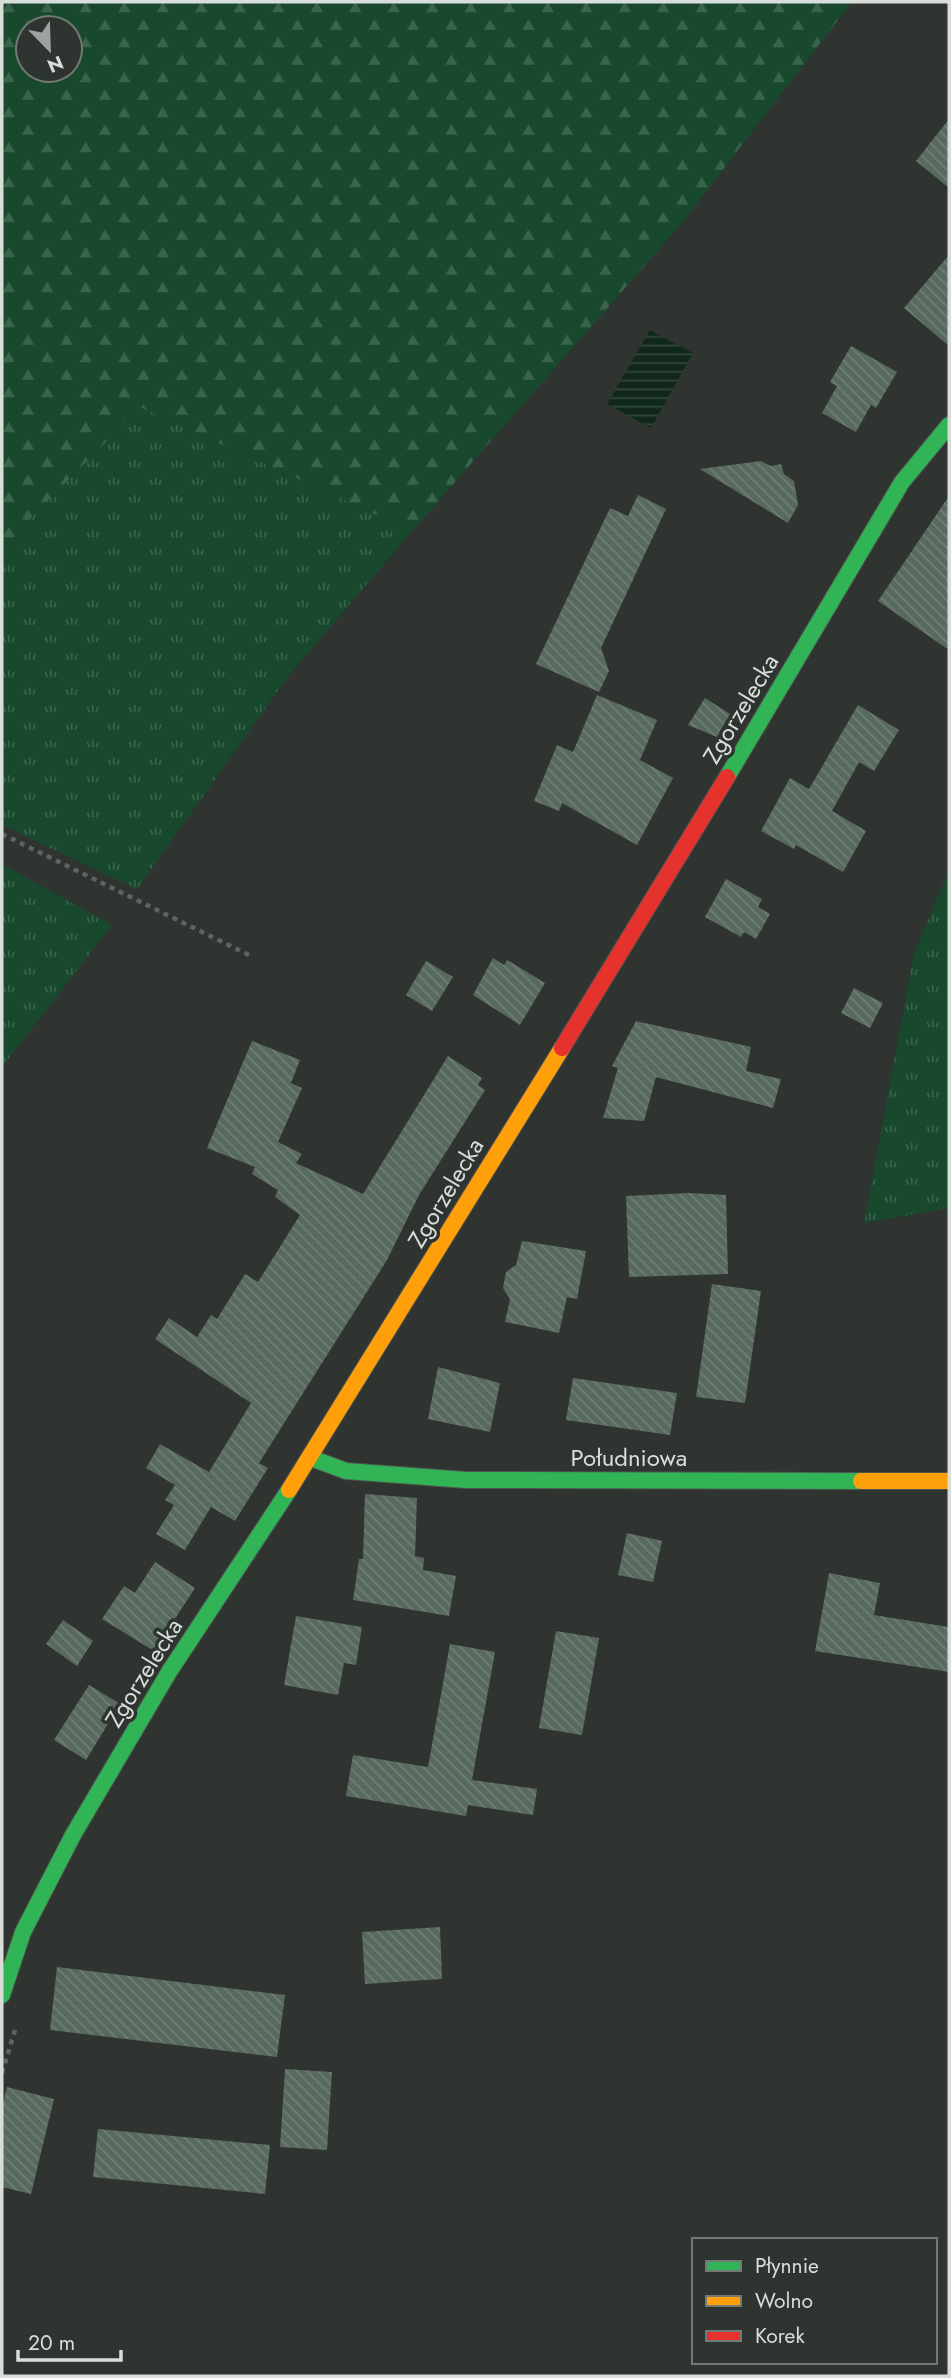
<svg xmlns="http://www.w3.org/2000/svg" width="951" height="2378" viewBox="0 0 951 2378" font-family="Jost,sans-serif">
  <defs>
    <pattern id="grass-tufts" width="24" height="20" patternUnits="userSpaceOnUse" patternTransform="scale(1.75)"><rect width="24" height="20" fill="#18492e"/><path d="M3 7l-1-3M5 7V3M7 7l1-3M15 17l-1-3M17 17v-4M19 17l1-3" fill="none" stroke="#39634c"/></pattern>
    <pattern id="forest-firs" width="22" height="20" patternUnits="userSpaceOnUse" patternTransform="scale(1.75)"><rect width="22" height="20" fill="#18492e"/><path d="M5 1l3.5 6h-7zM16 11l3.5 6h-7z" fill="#39634c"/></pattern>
    <pattern id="water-rules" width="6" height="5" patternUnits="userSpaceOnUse" patternTransform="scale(1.75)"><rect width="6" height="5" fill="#102819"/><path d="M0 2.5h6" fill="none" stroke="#32473a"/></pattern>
    <pattern id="building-back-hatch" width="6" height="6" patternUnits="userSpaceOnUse" patternTransform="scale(1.75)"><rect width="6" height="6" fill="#58695f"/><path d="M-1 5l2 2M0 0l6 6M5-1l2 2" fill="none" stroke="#6f7e75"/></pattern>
  </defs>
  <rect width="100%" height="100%" fill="#2f3431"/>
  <path fill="url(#grass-tufts)" d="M140,407L412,531L289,675L137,889L2,825V567L25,524Z
    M2,864L112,925L2,1067Z
    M949,870V1208L864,1223L914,954Z"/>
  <path fill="url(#forest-firs)" fill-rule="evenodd" d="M2,2H852L681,224L412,531L140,407L25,524L2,567ZM28,28H70V70H28Z"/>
  <path fill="url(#water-rules)" d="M650,330L693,353L651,428L607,404Z"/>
  <path fill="url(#building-back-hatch)" d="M949,119V188L916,161Z
    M949,255V346L904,308Z
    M851,346L897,372L876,408L871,405L856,432L822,413L837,386L830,382Z
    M761,461L771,466L781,464L784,474L794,481L798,505L788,523L700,469Z
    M638,495L666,509L601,648L609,671L599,692L536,664L610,508L628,516Z
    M949,496V650L878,601Z
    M597,695L657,720L640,760L673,778L637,845L562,803L559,811L534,801L557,745L573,752Z
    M705,698L730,714L717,737L688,725Z
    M858,705L899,730L874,771L859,762L832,811L866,831L843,872L796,845L794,849L761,831L790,778L809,789Z
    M726,879L762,899L758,907L770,914L756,939L744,932L741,937L705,917Z
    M493,958L504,965L507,960L545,983L520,1025L473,995Z
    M426,961L453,977L432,1011L406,995Z
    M854,988L883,1003L870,1028L841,1013Z
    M636,1021L751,1047L746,1071L781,1079L773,1108L656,1077L644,1121L603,1118L618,1068L612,1066Z
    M252,1041L300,1060L291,1083L302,1088L278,1142L302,1154L296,1163L363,1194L448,1056L482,1078L478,1085L485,1090L419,1195L387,1260L259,1463L268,1468L235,1521L211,1507L185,1550L156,1534L174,1505L165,1500L175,1485L146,1468L160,1444L209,1472L251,1403L155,1339L169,1318L197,1337L211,1315L217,1319L245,1274L258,1282L300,1215L275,1197L278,1190L252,1174L255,1167L207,1148Z
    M690,1193L726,1195L728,1274L629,1277L626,1196Z
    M522,1241L586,1251L577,1299L567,1297L559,1333L505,1322L510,1299L503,1288L506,1272L516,1265Z
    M712,1284L761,1291L745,1403L696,1397Z
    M438,1367L500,1383L490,1432L428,1419Z
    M573,1378L677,1393L670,1435L566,1420Z
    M365,1494L417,1498L415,1556L424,1558L423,1570L456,1576L449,1616L353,1600L359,1559H363Z
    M627,1533L662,1541L653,1582L618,1575Z
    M155,1562L195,1588L154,1651L102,1619L124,1586L135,1593Z
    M829,1573L880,1583L874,1615L949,1627V1672L815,1651Z
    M296,1616L362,1627L356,1665L344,1663L338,1695L284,1685Z
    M63,1620L93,1641L77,1666L46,1644Z
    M556,1631L599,1638L582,1735L539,1728Z
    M450,1644L495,1652L472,1780L537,1789L533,1815L468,1805L466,1816L346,1796L353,1755L428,1767Z
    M89,1685L120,1704L86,1760L54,1740Z
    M440,1927L442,1979L365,1984L362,1932Z
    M57,1967L285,1995L277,2057L50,2030Z
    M285,2069L332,2072L327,2150L280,2147Z
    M7,2087L54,2099L31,2194L2,2187V2109Z
    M98,2129L270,2145L265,2194L93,2177Z"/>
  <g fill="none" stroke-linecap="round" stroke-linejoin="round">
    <defs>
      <path id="fast" d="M727,777L902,482L949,425
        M311,1458L346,1471L466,1480L861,1481
        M2,1995L23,1932L73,1835L169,1672L289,1490"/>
      <path id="slow" d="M861,1481H949
        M289,1490L562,1048"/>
      <path id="jam" d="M562,1048L727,777"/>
    </defs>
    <use href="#fast" stroke="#4e5250" stroke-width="18"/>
    <use href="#slow" stroke="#4e5250" stroke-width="18"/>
    <use href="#jam" stroke="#4e5250" stroke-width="18"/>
    <path stroke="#606361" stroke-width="4.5" stroke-dasharray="5 5" stroke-linecap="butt" d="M2,834L251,956
      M2,2073L15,2030"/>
    <use href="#fast" stroke="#30b455" stroke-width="16"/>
    <use href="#slow" stroke="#ff9f0a" stroke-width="16"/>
    <use href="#jam" stroke="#e5322d" stroke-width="16"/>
  </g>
  <g text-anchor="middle" stroke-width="7" stroke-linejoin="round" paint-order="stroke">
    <g font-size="24" fill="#dadedb" stroke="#2e3530">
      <text transform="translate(741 709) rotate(-59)" y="8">Zgorzelecka</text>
      <text transform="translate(446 1193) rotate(-59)" y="8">Zgorzelecka</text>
      <text x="629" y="1466">Południowa</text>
      <text transform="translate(144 1673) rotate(-58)" y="8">Zgorzelecka</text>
    </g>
  </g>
  <rect width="951" height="2378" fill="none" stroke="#dadedb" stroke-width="7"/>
  <rect x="692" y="2238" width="245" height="126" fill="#2e3530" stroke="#737974" stroke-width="2"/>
  <rect x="706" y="2261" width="35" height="10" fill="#30b455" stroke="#737974" stroke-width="2"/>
  <text x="755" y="2273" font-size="21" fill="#dadedb">Płynnie</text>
  <rect x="706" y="2296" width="35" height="10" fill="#ff9f0a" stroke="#737974" stroke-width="2"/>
  <text x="755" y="2308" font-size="21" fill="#dadedb">Wolno</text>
  <rect x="706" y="2331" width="35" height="10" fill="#e5322d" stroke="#737974" stroke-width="2"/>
  <text x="755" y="2343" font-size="21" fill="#dadedb">Korek</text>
  <g transform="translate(49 49) rotate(157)"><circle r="33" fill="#2e3530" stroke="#737974" stroke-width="2"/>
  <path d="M0-5L12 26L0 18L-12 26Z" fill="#9ea2a0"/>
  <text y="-10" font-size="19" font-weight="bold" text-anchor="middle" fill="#dadedb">N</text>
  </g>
  <path d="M18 2350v10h103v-10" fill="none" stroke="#dadedb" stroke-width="3.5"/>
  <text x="28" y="2350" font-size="21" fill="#dadedb" stroke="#2e3530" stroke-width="5" paint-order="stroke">20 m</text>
</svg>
